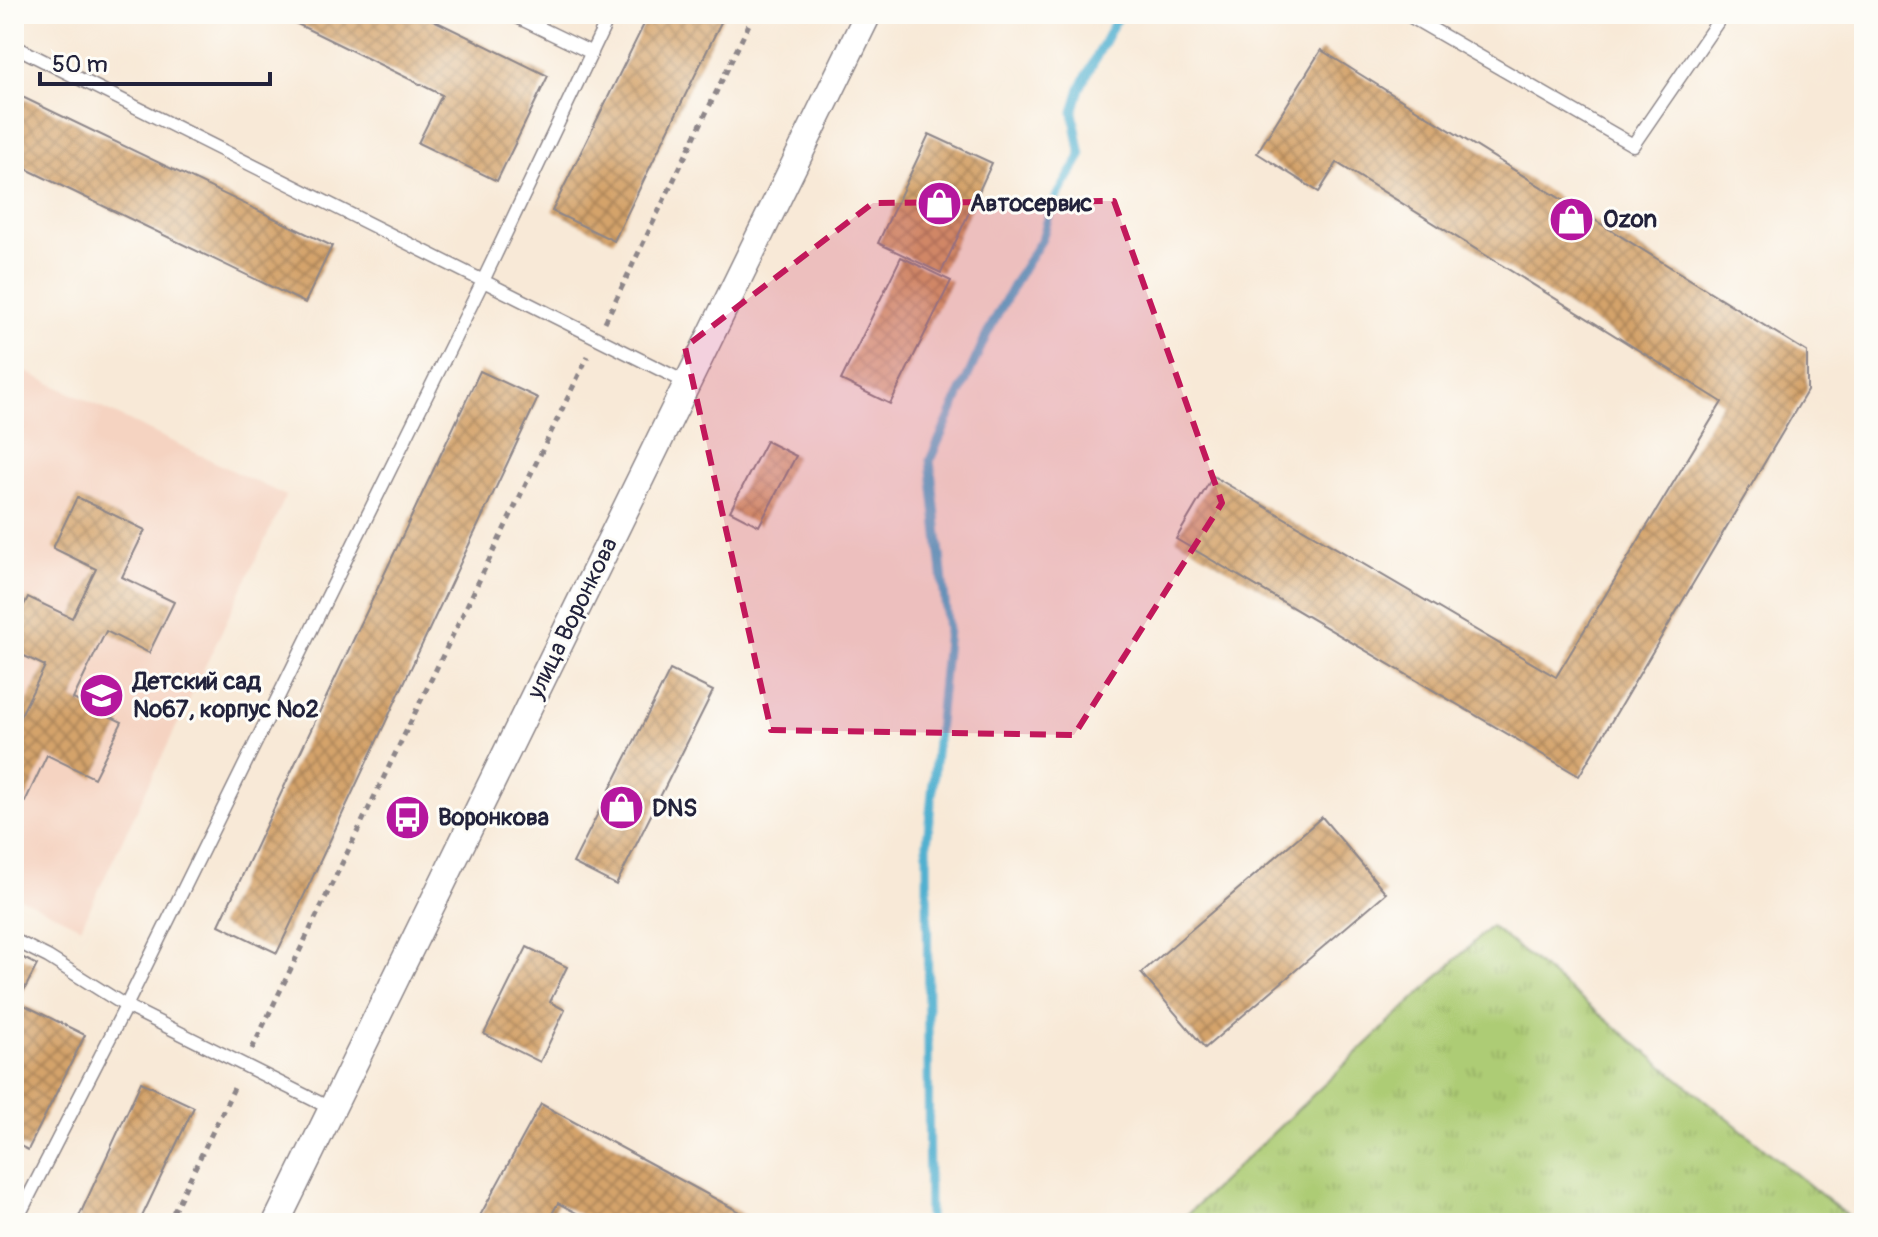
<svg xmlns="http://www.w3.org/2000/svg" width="1878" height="1237" viewBox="0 0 1878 1237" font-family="Pangolin,sans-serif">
  <defs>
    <pattern id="grass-tufts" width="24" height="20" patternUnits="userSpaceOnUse" patternTransform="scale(2)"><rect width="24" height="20" fill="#adcc74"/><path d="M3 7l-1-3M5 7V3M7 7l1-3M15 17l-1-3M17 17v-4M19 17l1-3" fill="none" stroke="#95af65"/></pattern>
    <pattern id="building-cross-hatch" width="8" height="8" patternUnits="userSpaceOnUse" patternTransform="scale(2)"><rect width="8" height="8" fill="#d4a36b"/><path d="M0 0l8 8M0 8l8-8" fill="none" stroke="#ac8459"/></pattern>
  </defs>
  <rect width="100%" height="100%" fill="#fdfcf7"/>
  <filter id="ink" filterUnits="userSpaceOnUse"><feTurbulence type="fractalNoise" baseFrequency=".0125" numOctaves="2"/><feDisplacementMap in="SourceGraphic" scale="16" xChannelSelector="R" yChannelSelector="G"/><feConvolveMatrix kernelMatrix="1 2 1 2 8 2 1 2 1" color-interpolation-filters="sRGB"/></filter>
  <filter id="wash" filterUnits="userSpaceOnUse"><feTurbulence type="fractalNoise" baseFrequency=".006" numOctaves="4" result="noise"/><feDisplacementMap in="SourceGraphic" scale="32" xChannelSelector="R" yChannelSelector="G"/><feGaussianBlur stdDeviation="1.8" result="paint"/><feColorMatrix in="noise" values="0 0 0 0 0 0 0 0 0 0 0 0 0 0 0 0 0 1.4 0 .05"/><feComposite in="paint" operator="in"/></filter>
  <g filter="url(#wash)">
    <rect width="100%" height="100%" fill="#f8e9d7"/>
    <path fill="#f5d3c1" d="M14,366L286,496L81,927L14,895Z"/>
    <path fill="url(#grass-tufts)" stroke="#687758" stroke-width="2" d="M1491,926L1856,1223H1178Z"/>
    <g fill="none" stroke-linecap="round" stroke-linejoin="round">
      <path stroke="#51b0d0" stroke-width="9" d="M929,1223L927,844L948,630L930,460L987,334L1019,275L1042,239L1052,205L1081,156L1073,112L1080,88L1119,14"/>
    </g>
    <g id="blocks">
      <path fill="url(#building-cross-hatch)" d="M277,14H421L548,76L497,181L418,143L442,95Z
        M649,14H725L614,241L552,211Z
        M1321,50L1807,352V391L1579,776L1176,539L1213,476L1556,677L1722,402L1337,163L1319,192L1257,153Z
        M14,93L332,246L305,303L14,163Z
        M929,134L992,163L941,273L878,243Z
        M901,257L951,281L890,404L841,380Z
        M480,371L538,398L277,953L219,925Z
        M766,441L796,456L759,526L730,511Z
        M77,497L145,530L122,577L174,602L149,653L106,631L73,699L122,722L94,778L47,755L23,806L14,802V724L16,725L45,666L14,651V625L28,597L72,618L96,569L53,548Z
        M670,670L713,691L616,885L573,863Z
        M1322,817L1386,893L1205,1048L1141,973Z
        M527,947L567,967L550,1002L565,1010L540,1062L484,1034Z
        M14,953L37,965L18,1002L85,1035L28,1150L14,1143Z
        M141,1082L194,1107L139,1223H76Z
        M541,1104L760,1223H595L558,1203L547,1223H476Z"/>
    </g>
  </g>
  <g filter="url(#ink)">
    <use href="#blocks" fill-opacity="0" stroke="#8d8689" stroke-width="2"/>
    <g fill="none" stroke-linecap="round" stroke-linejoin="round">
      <defs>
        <path id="lane" d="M511,14L592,53
          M1406,14L1633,145L1723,14
          M14,46L687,383
          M14,940L48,957L126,1006L332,1109
          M15,1223L126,1006L482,283L610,14"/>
        <path id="street" d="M276,1223L868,14"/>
      </defs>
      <use href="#lane" stroke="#8d8689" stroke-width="15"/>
      <use href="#street" stroke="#8d8689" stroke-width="29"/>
      <path stroke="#8d8689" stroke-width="5" stroke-dasharray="6 6" stroke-linecap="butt" d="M605,322L754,14
        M252,1049L588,356
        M168,1223L236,1084"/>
      <use href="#lane" stroke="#fff" stroke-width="12"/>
      <use href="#street" stroke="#fff" stroke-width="26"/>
    </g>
  </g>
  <path fill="#c2185b" fill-opacity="0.2" stroke="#c2185b" stroke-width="6" stroke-dasharray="16 10" stroke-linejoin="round" d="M1114,201L1222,503L1074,735L771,730L685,347L873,203Z"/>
  <defs>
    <symbol id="shop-disc" viewBox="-11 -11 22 22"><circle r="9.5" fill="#b5179e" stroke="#fdfcf7"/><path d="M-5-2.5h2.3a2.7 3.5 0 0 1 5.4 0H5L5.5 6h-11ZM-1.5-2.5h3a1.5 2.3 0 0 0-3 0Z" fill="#fff"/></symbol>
    <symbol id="school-disc" viewBox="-11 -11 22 22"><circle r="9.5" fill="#b5179e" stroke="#fdfcf7"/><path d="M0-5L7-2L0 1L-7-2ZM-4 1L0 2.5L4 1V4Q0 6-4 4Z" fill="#fff"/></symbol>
    <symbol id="bus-disc" viewBox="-11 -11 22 22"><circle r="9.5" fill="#b5179e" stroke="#fdfcf7"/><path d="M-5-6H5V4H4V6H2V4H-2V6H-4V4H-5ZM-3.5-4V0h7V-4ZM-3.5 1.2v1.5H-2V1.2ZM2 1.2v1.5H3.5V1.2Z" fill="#fff"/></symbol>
  </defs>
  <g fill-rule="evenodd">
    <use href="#shop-disc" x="914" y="178" width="51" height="51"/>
    <use href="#shop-disc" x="1546" y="194" width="51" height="51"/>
    <use href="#school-disc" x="76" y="670" width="51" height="51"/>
    <use href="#shop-disc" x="596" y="782" width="51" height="51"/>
    <use href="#bus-disc" x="382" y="792" width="51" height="51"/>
  </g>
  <g text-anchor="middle" stroke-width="6" stroke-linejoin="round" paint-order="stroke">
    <g font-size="24" font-weight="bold" fill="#22223b" stroke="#fdfcf7" text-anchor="start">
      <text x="970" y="211">Автосервис</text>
      <text x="1603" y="227">Ozon</text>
      <text x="133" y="689">Детский сад<tspan x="133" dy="28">№67, корпус №2</tspan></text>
      <text x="652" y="816">DNS</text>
      <text x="438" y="825">Воронкова</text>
    </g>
    <g font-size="24" fill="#22223b" stroke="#fdfcf7">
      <text transform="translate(572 618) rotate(-64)" y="8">улица Воронкова</text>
    </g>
  </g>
  <rect width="1878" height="1237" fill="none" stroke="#fdfcf7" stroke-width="48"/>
  <path d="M40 72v12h230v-12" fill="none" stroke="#22223b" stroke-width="4"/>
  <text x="52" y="72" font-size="24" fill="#22223b" stroke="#fdfcf7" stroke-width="6" paint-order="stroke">50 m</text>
</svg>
